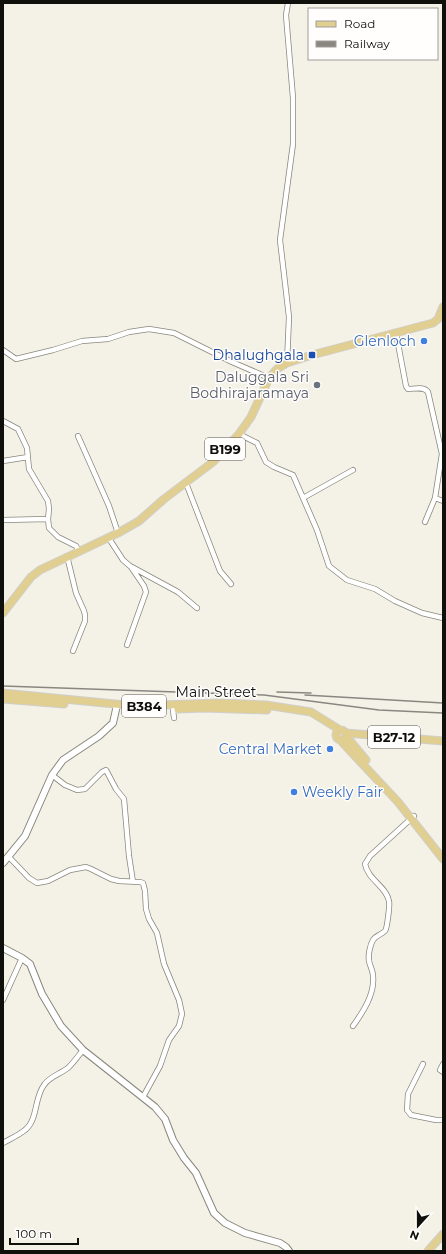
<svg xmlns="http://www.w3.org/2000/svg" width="446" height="1254" viewBox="0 0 446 1254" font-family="Montserrat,sans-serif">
  <rect width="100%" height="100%" fill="#f4f1e6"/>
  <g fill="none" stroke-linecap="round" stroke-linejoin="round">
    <defs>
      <path id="street" d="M396,333L406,386L408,389C415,389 424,386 428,392L442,454L435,498L425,522
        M3,350L16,359L53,350L82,341L108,339L129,332L149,329L174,333L232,362L269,378
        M287,363L289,317L280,240L293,144V98L286,15L288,3
        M3,421L18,429L27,448L29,469L48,501L49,509L48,519L49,528L58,537L76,546L79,551
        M239,434L257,443L266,462L274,467L293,475L317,530L329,566L347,580L375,589L395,601L422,613L443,618
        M78,436L109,506L118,533
        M3,461L28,457
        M186,483L220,571L231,584
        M303,498L353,470
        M435,498L443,501
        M3,520L48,519
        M108,537L123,560L130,566L178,592L197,608
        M67,556L76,593L84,611L85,615V621L73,651
        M127,645L146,592L144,586L131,567
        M173,710L174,718
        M52,775L65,785L77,790L85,789L102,772L106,770L116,789L124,799L129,856L133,882
        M9,857L29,878L37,883L48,881L70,870L86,867L91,869L111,879L119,881L140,882L143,883L145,891L146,909L149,919L157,933L164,964L179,1000L182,1014L179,1026L169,1040L160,1066L143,1097
        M3,1000L22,958
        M353,1026C363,1012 375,994 373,976C373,971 370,966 369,961C368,955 370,945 373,940C376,935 381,935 385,931C387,929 390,905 389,901C386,886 368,880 365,864L370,856L414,816
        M423,1064L408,1094L407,1110L411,1115L436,1120H443
        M443,1064L440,1070L443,1072
        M3,1143C10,1139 19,1135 25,1130C38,1120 34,1098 44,1085C50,1076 61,1074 69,1067C74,1062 79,1055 83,1050"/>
      <path id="secondary" d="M3,863L25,836L52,775L63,760L99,736L113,723L117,705
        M3,948L22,958L30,964L42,994L61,1026L83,1050L155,1107L165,1119L173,1140L184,1158L196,1173L214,1213L225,1223L245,1233L280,1243L286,1247L289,1251"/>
      <path id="primary" d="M3,613L31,577L40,570L118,533L139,521L164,499L213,462L239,434L251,417L269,378L277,369L287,363L312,355L433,323L438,319L443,307
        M3,693L135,706L218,703L266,705L311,712L340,730
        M3,699L64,704
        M178,709L204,708L267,710
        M336 735a5 5 0 1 1 10 0a5 5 0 1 1-10 0Z
        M346,733L443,741
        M346,736L366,760
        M341,741L398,802L443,859
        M428,1251L443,1234"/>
    </defs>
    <use href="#street" stroke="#89877d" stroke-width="6"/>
    <use href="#secondary" stroke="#89877d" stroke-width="8"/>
    <use href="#primary" stroke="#cfcfce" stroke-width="9"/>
    <use href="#street" stroke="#fff" stroke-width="4.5"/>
    <use href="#secondary" stroke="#fff" stroke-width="6"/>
    <use href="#primary" stroke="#e1ce91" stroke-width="7"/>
    <path stroke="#898780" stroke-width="1.5" d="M3,686L264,695L379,710L443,713
      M277,692L311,693
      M305,695L443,703"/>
  </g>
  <g fill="#3f7fe0" stroke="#fffefc" stroke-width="1.5">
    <circle cx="424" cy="341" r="4"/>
    <circle cx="330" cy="749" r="4"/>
    <circle cx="294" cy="792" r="4"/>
  </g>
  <rect fill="#1a4fb4" stroke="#fffefc" stroke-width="1.5" x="308" y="351" width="8" height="8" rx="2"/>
  <circle fill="#6b7280" stroke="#fffefc" stroke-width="1.5" cx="317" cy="385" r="4"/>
  <g text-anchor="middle" stroke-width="3" stroke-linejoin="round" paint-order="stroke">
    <g fill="#fffefc" stroke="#575753" stroke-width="1">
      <rect x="205" y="438" width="40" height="22" rx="3"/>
      <rect x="122" y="695" width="44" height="22" rx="3"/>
      <rect x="368" y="726" width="52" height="22" rx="3"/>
    </g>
    <g font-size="13" font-weight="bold" fill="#0f0f0b">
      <text x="225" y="454">B199</text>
      <text x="144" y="711">B384</text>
      <text x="394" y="742">B27-12</text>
    </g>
    <g font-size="14" fill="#366cbe" stroke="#fffefc" text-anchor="end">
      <text x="416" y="346">Glenloch</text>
      <text x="322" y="754">Central Market</text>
      <text x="302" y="797" text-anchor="start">Weekly Fair</text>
    </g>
    <g font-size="14" fill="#164399" stroke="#fffefc" text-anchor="end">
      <text x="304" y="360">Dhalughgala</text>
    </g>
    <g font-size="14" fill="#5b616d" stroke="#fffefc" text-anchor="end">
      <text x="309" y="382">Daluggala Sri<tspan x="309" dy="16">Bodhirajaramaya</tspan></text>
    </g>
    <g font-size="14" fill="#0f0f0b" stroke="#fffefc">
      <text x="216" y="697">Main Street</text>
    </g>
  </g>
  <rect width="446" height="1254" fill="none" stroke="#0f0f0b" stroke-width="8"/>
  <rect x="308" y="8" width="130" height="52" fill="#fffefc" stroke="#9f9e9c"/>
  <rect x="316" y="21" width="20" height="6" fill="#e1ce91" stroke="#9f9e9c"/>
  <text x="344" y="28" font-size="12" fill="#0f0f0b">Road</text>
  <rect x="316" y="41" width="20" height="6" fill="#898780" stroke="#9f9e9c"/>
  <text x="344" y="48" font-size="12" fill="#0f0f0b">Railway</text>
  <g transform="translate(418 1226) rotate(201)" stroke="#fffefc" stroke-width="3" paint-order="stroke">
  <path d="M0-3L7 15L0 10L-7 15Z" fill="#0f0f0b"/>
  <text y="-6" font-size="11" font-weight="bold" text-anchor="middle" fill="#0f0f0b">N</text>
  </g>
  <path d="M10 1238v6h68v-6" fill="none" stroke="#0f0f0b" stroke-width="2"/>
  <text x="16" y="1238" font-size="12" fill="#0f0f0b" stroke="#fffefc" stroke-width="3" paint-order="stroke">100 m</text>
</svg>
